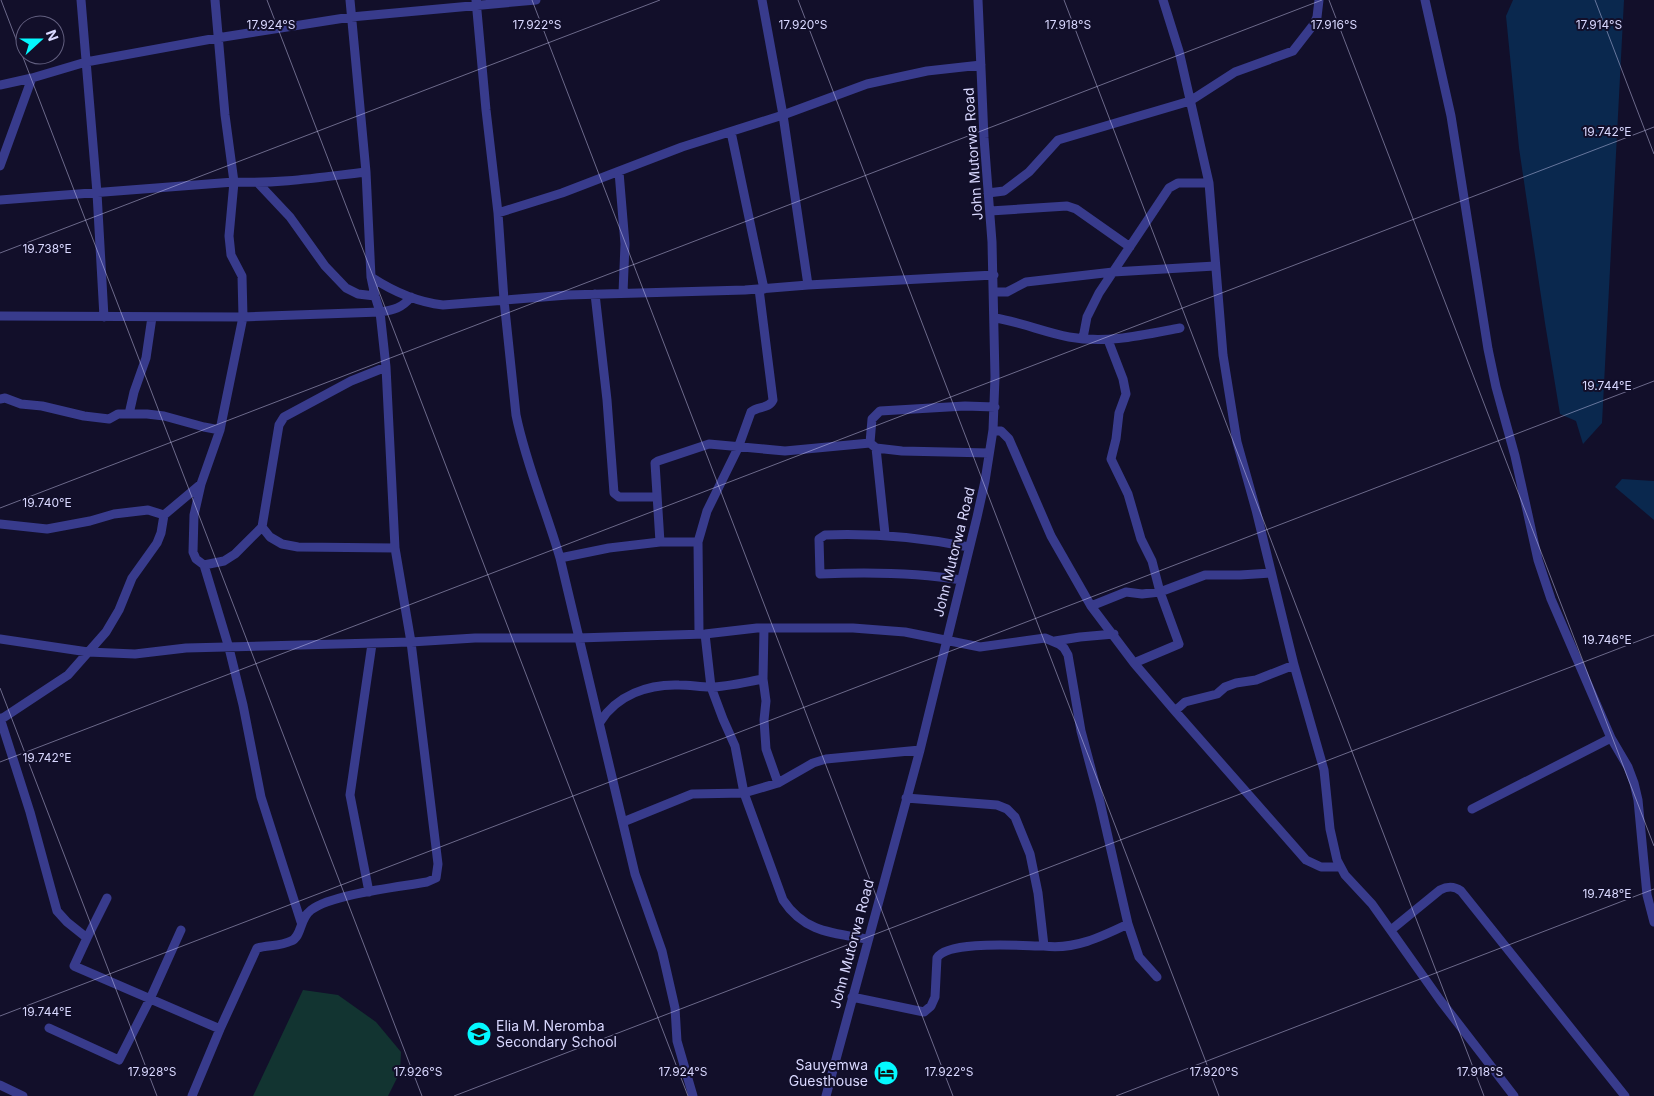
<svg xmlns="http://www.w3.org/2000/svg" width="1654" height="1096" viewBox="0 0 1654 1096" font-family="Inter,sans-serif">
  <rect width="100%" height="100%" fill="#120f2a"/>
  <path fill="#123431" d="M303,990L338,995L376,1022L401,1052L400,1072L388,1096H253Z"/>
  <path fill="#0a284e" d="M1513,0H1624L1602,423L1583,444L1576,421L1560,414L1545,323L1519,148L1506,16Z
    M1622,479L1654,481V520L1615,487Z"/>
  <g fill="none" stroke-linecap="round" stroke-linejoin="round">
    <path stroke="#383b8c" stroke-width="9" d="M81,0L97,193L104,317
      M215,0L225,115L234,182L229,236L231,255L242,276L243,317L220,430L201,484L194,515L193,552L196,559L204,565L229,648L243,705L261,797L301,922
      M476,0L486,110L498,213L504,300L516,415C526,464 546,510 560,558L635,874L662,951L675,1008L677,1041L693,1096
      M762,0L783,115L808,285
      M1163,0L1179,51L1209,183L1223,355L1237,442L1256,510L1294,665L1324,770L1330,829L1337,860L1345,875L1372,904L1440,1000L1514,1096
      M1425,0L1451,116L1488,349L1496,387L1515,456L1538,560L1551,599L1611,738L1628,767L1634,783L1638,800L1647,895L1654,922
      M0,85L32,78L86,62L217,38L351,17L536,0
      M731,132L764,289
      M0,166L32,78
      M619,172L625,244L623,293
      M258,183L290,217L325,266L346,288L358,294L375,296
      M988,193L1004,191L1029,172L1058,140L1190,101L1235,72L1293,51L1314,24L1317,17L1319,0
      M0,200L234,182C278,184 322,177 366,172
      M990,211L1067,206L1076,209L1130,247
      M498,213L562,193L682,147L783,115L867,84L927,71L981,65
      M371,277C394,292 416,302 443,305L568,295L745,290L808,285L994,275
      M994,292H1007L1026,282L1113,272L1215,266
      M595,294L607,400L614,493L619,497H657
      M0,316L243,317L380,312C394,310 402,308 411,297
      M995,318C1020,322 1044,332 1069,337C1107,344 1143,335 1180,328
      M1083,338L1087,317L1099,293L1169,188L1178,183H1209
      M1108,340L1123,379L1126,394L1119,413L1116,439L1111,459L1128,494L1141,539L1152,561L1160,592L1179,644L1134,663
      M0,399L5,398L21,404L42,406L84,416L109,419L118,414H147L164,416L204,427L220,430
      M129,414L134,392L146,358L152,317
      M993,430L1001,431L1009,439L1051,536L1091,606L1134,663L1175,711L1306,860L1321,867H1340
      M870,443L872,419L880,411L965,406L995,407
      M876,448L885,534
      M0,524L47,529L90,521L114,514L148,510L164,515L201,484
      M262,527L270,537L282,544L298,547L395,548
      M660,542L655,463L658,461L709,444L785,451L870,443L876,448L902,451L989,453
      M560,558L609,548L660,542H698
      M204,565L224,561L235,554L262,527L279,425L284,417L351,381L386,367
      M961,580C914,572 867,572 820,574L819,539L825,535C876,533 919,537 969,547
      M1091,606L1126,592L1142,594L1160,592L1205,575H1240L1271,573
      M764,628L763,679L766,701L764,720L766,749L778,783
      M699,633L698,542L707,511L738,448L751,412C758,406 769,409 773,400L759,289
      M705,634L711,687L723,719L735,746L744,793L783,900C804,932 832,933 867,939
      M0,639L88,652L135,654L186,648L411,642L475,638H578L705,634L757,628H853L905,632L980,647L1045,638L1059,644L1064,648L1068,655L1081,731L1100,802L1128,924L1139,957L1157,977
      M1055,641L1080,637L1114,634
      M1175,711L1185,702L1217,694L1225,687L1236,683L1256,680L1294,665
      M0,718L30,812L57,911L67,922L87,938L74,966L220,1029L192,1096
      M0,720L68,675L106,632L119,610L132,578L157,543L161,533L164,515
      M600,722C617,695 648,684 679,685C690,685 700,687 710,687C727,687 746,682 763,679
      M906,798L997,805L1007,809L1015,817L1030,854L1038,893L1044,946C1074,950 1101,937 1128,924
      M1472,809L1611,738
      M623,822L692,794L744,793L778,783L813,763L826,759L920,750
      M369,892L350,795L372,644
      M1391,930L1440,890C1448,886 1454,886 1461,891L1625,1096
      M87,938L107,898
      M852,997L924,1012L931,1006L935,997L937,958C947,940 1023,946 1044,946
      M49,1028L119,1060L150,999L181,930
      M220,1029L257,948C268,945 281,946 291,941C302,937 299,919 311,910C332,894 399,887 427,882L436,878L438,864L411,642L395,548L386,367L380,312L375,296L371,277L366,172L350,0
      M0,1085L23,1096
      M826,1096L920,750L977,517L985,481L993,430L995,377L992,242L984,138L978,0"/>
  </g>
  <path fill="none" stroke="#d9d8ff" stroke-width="1" stroke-opacity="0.45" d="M1,0L422,1096M267,0L688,1096M532,0L953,1096M798,0L1219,1096M1064,0L1484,1096M1329,0L1654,846M1595,0L1654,154M0,253L660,0M0,508L1322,0M0,688L157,1096M0,762L1654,127M0,1016L1654,381M454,1096L1654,635M1116,1096L1654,889"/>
  <defs>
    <symbol id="school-disc" viewBox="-11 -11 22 22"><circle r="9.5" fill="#04f9ff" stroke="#120f2a"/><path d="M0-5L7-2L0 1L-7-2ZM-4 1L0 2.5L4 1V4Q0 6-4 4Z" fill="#111"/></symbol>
    <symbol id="hotel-disc" viewBox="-11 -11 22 22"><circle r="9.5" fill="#04f9ff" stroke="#120f2a"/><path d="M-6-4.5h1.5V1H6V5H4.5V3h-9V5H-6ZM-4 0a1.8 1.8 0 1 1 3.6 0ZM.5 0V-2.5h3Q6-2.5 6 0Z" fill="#111"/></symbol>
  </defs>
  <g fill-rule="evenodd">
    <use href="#school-disc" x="465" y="1020" width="28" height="28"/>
    <use href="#hotel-disc" x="872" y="1059" width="28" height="28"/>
  </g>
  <g text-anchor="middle" stroke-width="4" stroke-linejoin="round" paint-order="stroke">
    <g font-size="14" fill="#d9d8ff" stroke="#120f2a">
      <text transform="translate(973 154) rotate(-94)" y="5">John Mutorwa Road</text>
      <text transform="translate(954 552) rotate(-76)" y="5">John Mutorwa Road</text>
      <text transform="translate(852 944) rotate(-75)" y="5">John Mutorwa Road</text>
    </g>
    <g font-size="14" fill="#d9d8ff" stroke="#120f2a" text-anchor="start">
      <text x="496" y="1031">Elia M. Neromba<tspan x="496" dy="16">Secondary School</tspan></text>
      <text x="868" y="1070" text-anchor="end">Sauyemwa<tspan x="868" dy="16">Guesthouse</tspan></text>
    </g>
  </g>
  <g font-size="12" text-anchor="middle" fill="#d9d8ff" stroke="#120f2a" stroke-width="4" stroke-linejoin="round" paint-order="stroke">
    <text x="1334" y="29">17.916°S</text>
    <text x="271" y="29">17.924°S</text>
    <text x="537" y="29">17.922°S</text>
    <text x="803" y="29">17.920°S</text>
    <text x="1068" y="29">17.918°S</text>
    <text x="1599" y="29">17.914°S</text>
    <text x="1607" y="136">19.742°E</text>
    <text x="47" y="253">19.738°E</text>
    <text x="1607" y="390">19.744°E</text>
    <text x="47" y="507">19.740°E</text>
    <text x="1607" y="644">19.746°E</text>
    <text x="47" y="762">19.742°E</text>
    <text x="1607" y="898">19.748°E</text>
    <text x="47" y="1016">19.744°E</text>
    <text x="152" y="1076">17.928°S</text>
    <text x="418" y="1076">17.926°S</text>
    <text x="683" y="1076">17.924°S</text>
    <text x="949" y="1076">17.922°S</text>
    <text x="1214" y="1076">17.920°S</text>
    <text x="1480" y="1076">17.918°S</text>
  </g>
  <g transform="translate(40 40) rotate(69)"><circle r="24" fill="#120f2a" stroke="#625f7f"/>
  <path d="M0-4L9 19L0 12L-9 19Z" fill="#04f9ff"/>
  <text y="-8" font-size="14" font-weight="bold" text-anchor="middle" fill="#d9d8ff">N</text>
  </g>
</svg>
